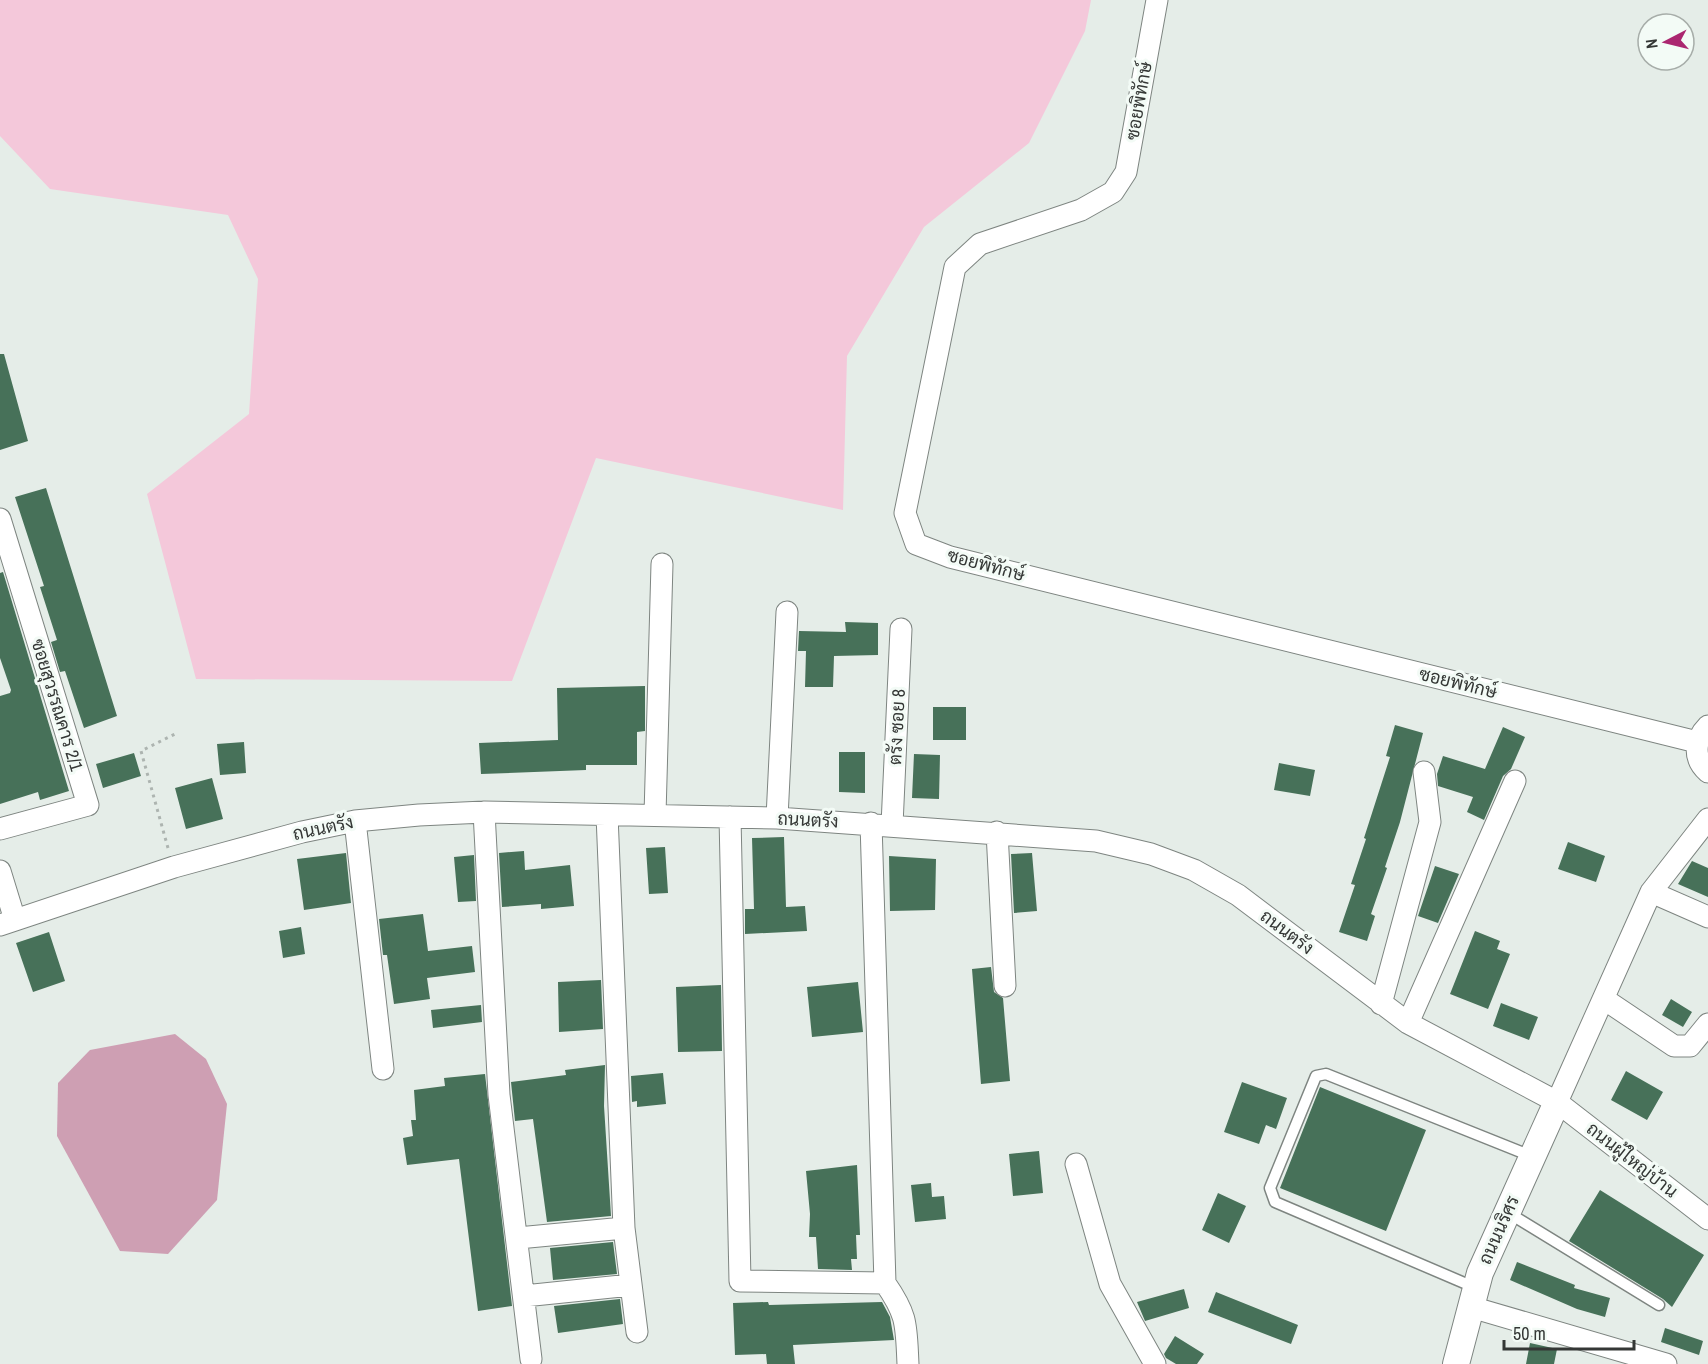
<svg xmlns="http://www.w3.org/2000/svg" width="1708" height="1364" viewBox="0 0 1708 1364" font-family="'Archivo Narrow',Sarabun,sans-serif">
  <rect width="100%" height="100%" fill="#e5ede8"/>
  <path fill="#f4c8da" d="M0,0H1091L1085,31L1029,143L924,227L847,356L843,510L596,458L512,681L196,679L147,494L249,414L258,279L228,215L50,189L0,136Z"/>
  <path fill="#ce9fb3" d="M175,1034L206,1059L227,1104L217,1200L168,1254L120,1251L57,1136L58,1083L90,1050Z"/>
  <path fill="#477159" d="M0,354H4L28,441L0,450Z
    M46,488L117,716L84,728L65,671L60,672L51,642L57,640L40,587L44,586L15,497Z
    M3,572L69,791L40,800L38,792L0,804V696L10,693L11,690L0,658V573Z
    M845,622L878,623V655L834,656L833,687H805L806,651H798L799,631L846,632Z
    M645,686V731L637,732V765H586V770L481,774L479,743L558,740L557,688Z
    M933,707H966V740H933Z
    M1395,725L1423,733L1400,822L1385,867L1387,868L1371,914L1375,916L1367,941L1339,932L1355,885L1351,884L1366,839L1364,838L1390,757L1386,756Z
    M1503,727L1525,737L1511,769L1503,776L1484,820L1467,812L1473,797L1438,786L1437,774L1443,756L1485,769Z
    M244,742L246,773L220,775L217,744Z
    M839,752H865V793L839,792Z
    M134,753L141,776L103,788L96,764Z
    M914,754L940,755L939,799L912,798Z
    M1279,763L1315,770L1310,796L1274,790Z
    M212,778L223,819L186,829L175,788Z
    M784,837L786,907L805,906L807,931L745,934V909H754L752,838Z
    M1568,842L1605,856L1596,882L1558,869Z
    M665,847L668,893L649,894L646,848Z
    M524,851L525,870L570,865L574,906L541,909V904L502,907L499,853Z
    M346,853L351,903L304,910L297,859Z
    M1032,853L1037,911L1014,913L1011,854Z
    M474,855L476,901L458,902L454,857Z
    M889,856L936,859L935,910L890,911Z
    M1692,861L1708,868V897L1678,884Z
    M1435,866L1459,874L1438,923L1418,916Z
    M423,914L428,951L472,946L475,972L427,978L430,999L394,1004L387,955H383L379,919Z
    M301,927L305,954L283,958L279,931Z
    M1475,931L1500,941L1497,949L1510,954L1488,1009L1450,994Z
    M49,932L65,981L33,992L16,943Z
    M991,967L994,992L1003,998L1010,1081L981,1084L972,969Z
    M601,980L603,1029L559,1032L558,982Z
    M858,982L863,1032L812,1037L807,987Z
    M721,985L722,1051L678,1052L676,987Z
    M1671,999L1692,1012L1683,1027L1662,1015Z
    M1501,1003L1538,1017L1529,1040L1493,1026Z
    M481,1005L482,1022L433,1028L431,1010Z
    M605,1065L604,1106L611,1216L547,1222L533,1119L515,1121L511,1082L566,1075L565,1070Z
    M1626,1071L1663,1092L1647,1120L1611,1100Z
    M663,1073L666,1104L637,1107V1101L632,1102L631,1076Z
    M485,1074L512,1306L478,1311L459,1159L407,1165L403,1138L413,1136L411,1120H416L414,1090L445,1086L444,1078Z
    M1242,1082L1287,1098L1276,1129L1266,1125L1259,1144L1224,1132Z
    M1320,1087L1426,1130L1386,1231L1280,1188Z
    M1039,1151L1043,1193L1013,1196L1009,1154Z
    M857,1165L860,1235H856L857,1259H851L852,1270L818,1269L816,1237H809L810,1214L806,1171Z
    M931,1183L932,1197L944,1196L946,1219L915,1222L911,1185Z
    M1600,1190L1704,1255L1672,1307L1663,1299L1569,1241Z
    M1218,1193L1246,1206L1229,1243L1202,1230Z
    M613,1242L617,1274L553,1280L550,1248Z
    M1517,1262L1575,1285L1574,1288L1610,1298L1605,1317L1577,1309L1510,1280Z
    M1184,1289L1189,1308L1145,1321L1137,1302Z
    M1216,1292L1298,1325L1291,1344L1208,1312Z
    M620,1299L623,1324L558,1333L554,1306Z
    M768,1302L769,1305L882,1302L890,1317L894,1340L793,1345L795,1364H767L766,1354L735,1355L733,1303Z
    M1665,1328L1703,1341L1699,1355L1661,1342Z
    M1175,1336L1204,1354L1197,1364H1176L1166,1358L1164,1354Z
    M1530,1343L1557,1349L1554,1364H1526Z"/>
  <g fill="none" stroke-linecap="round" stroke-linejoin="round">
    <defs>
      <path id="service" d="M1507,1212L1659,1305
        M1476,1288L1275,1202L1270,1188L1316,1076L1326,1074L1531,1156"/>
      <path id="minor" d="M1157,0L1126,172L1113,192L1081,210L980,244L955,267L905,513L916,544L950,557L1697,742
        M0,519L88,805L0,829
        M1708,726C1694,740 1693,759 1708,772
        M484,812L499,1095L531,1359
        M607,815L624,1228L637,1332
        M655,815L662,564
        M730,817L740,1281L885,1283
        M777,818L787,612
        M355,821L383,1069
        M871,823L885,1283C908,1316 906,1325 908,1364
        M892,825L901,629
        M997,832L1005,986
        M0,871L15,920
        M1651,892L1708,917
        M0,925L174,867L302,832L355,821L419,815L484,812L777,818L1096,841L1151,854L1194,870L1238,895L1408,1023L1557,1102L1708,1219
        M1604,999L1674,1046H1690L1708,1024
        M1381,1004L1430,822L1424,772
        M1408,1023L1515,781
        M1557,1102L1651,892L1708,819
        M1076,1164L1110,1284L1155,1364
        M518,1238L624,1228
        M524,1296L631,1285
        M1471,1307L1666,1364"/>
      <path id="tertiary" d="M1456,1364L1480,1273L1557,1102"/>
    </defs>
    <use href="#service" stroke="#7e8581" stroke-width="13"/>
    <use href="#minor" stroke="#7e8581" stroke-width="23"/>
    <use href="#tertiary" stroke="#7e8581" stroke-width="28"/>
    <path stroke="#adb4b0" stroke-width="3" stroke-dasharray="3 4.5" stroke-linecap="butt" d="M168,848L141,751L175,734"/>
    <use href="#service" stroke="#fff" stroke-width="10"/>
    <use href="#minor" stroke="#fff" stroke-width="21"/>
    <use href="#tertiary" stroke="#fff" stroke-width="26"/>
  </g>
  <g text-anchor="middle" stroke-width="6" stroke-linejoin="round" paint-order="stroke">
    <g font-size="18" fill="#343735" stroke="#f3fbf6">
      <text transform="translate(1139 101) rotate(-80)" y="6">ซอยพิทักษ์</text>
      <text transform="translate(986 565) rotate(15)" y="6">ซอยพิทักษ์</text>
      <text transform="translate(1458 683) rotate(14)" y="6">ซอยพิทักษ์</text>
      <text transform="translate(57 705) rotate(73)" y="6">ซอยสุวรรณคาร 2/1</text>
      <text transform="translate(897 727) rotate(-87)" y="6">ตรัง ซอย 8</text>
      <text transform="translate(808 820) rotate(3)" y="6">ถนนตรัง</text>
      <text transform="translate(323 828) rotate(-12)" y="6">ถนนตรัง</text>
      <text transform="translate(1287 932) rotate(37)" y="6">ถนนตรัง</text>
      <text transform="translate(1632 1160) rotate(38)" y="6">ถนนผู้ใหญ่บ้าน</text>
      <text transform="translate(1499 1230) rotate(-66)" y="6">ถนนนริศร</text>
    </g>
  </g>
  <g transform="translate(1666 42) rotate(263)"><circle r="28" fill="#f3fbf6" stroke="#a7ada9" stroke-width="1.5"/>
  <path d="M0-4.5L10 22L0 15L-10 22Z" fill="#ab2670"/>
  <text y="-9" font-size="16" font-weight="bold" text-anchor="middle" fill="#343735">N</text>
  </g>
  <path d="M1504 1340v9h130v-9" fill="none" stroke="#343735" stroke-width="3"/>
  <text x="1513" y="1340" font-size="18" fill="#343735" stroke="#f3fbf6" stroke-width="4.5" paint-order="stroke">50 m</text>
</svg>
